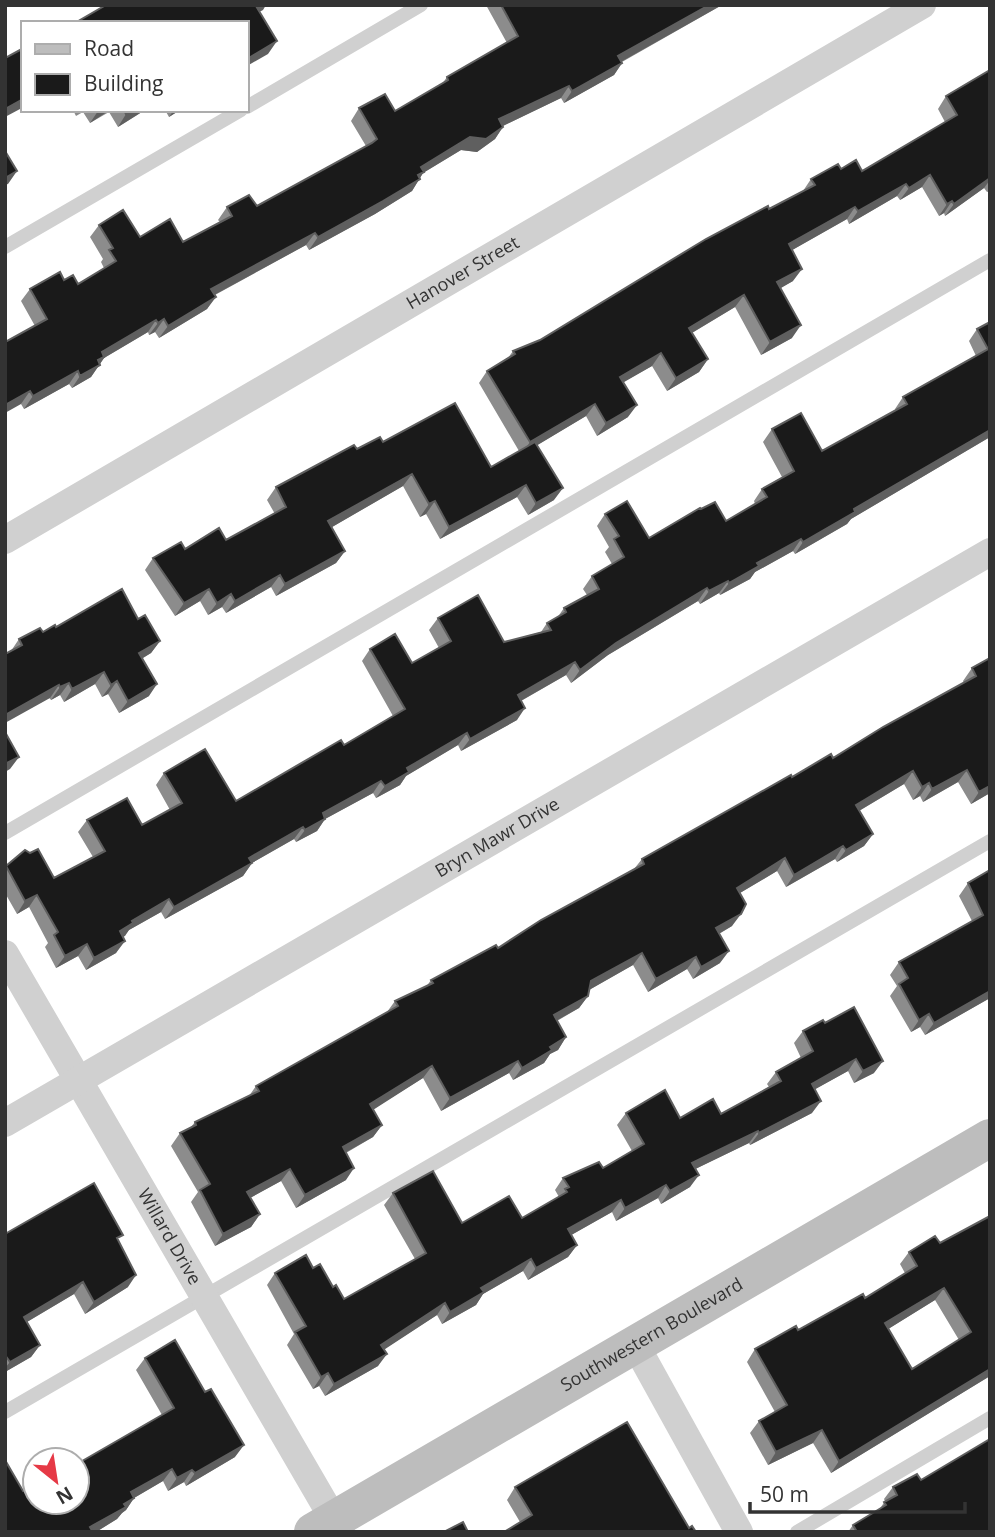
<svg xmlns="http://www.w3.org/2000/svg" width="995" height="1537" viewBox="0 0 995 1537" font-family="'Open Sans',sans-serif">
  <rect width="100%" height="100%" fill="#fff"/>
  <g fill="none" stroke-linecap="round" stroke-linejoin="round">
    <path stroke="#d0d0d0" stroke-width="14" d="M247,107L421,5
      M5,247L241,110
      M5,833L990,260
      M5,1412L990,841
      M797,1532L990,1418"/>
    <g stroke="#d0d0d0" stroke-width="28">
      <path id="s1" d="M5,540L922,5"/>
      <path id="s2" d="M5,954L341,1532"/>
      <path id="s3" d="M5,1123L990,552"/>
      <path d="M635,1344L739,1532"/>
    </g>
    <path stroke="#bdbdbd" stroke-width="38" id="s4" d="M313,1532L990,1138"/>
  </g>
  <path fill="#8c8c8c" fill-rule="evenodd" d="M486,5H722L622,62V63L614,75L564,103L561,98L503,126L495,139L477,152L461,150L423,173L412,191L375,214L309,250L306,245L215,295L207,309L159,338L155,332L149,335L148,332L104,358L91,377L72,388L69,384L24,409L21,404L35,326L21,301L30,289L64,280L78,284L104,268L101,262L103,259L90,237L99,225L140,237L183,242L220,222L218,220L227,207L257,206L366,146L351,121L359,108L395,111L442,84L447,77L507,43Z
    M990,70V191L987,192L984,188L945,216L944,213L939,216L922,187L900,200L897,196L849,224L847,219L792,250L793,281L780,288L792,338L761,355L735,307L692,333L708,359L699,372L667,391L652,366L623,382L628,417L597,436L586,416L537,445L554,500L528,515L517,497L440,539L426,514L420,517L403,486L332,527L345,551L336,563L276,596L271,587L226,613L222,607L208,615L200,601L175,616L145,570L153,558L185,549L226,540L275,514L267,500L276,487L357,449L383,442L491,467L519,451L479,383L487,371L508,358L513,351L540,340L769,209L803,191L811,179L841,169L862,171L945,122L938,109L946,96Z
    M73,110H145L118,127L109,112L90,123L83,112L76,116Z
    M165,110H180L169,117Z
    M990,322V437L851,519L847,524L795,554L793,551L755,572L750,579L720,595L719,593L700,604L698,601L608,655L571,683L566,675L521,701L517,720L461,751L458,745L406,776L400,785L376,798L373,793L325,819L317,831L296,842L294,839L252,863L243,876L165,919L161,912L129,930L123,937L116,953L86,970L78,956L56,968L45,947L48,943L29,907L17,914L5,893L6,866L54,878L93,857L78,832L87,820L142,825L170,810L156,785L164,773L236,801L344,745L393,716L362,661L370,649L412,663L439,648L429,630L438,618L504,642L541,632L547,623L557,618L564,608L587,595L583,589L592,576L612,564L605,552L609,547L597,526L605,514L649,538L701,509L726,521L755,504L754,501L762,489L782,477L763,442L772,429L822,451L896,410L895,409L903,397L976,356L969,341L977,329Z
    M138,619L160,641L151,653L143,658L149,696L119,713L108,694L102,697L95,684L64,702L60,695L51,700L11,651L19,639L56,627Z
    M990,658V793L971,804L958,782L923,802L920,796L913,800L904,784L859,811L873,834L864,846L837,862L835,859L786,887L777,871L740,893L732,926L719,934L720,963L693,979L687,969L648,992L633,965L589,990L588,996L579,1008L557,1021L566,1037L558,1050L550,1054L544,1063L513,1080L509,1073L441,1111L423,1078L373,1109L382,1125L373,1137L346,1153V1180L296,1208L281,1181L250,1198L260,1214L251,1227L215,1246L191,1202L198,1192L171,1146L180,1133L191,1127L195,1122L249,1096L256,1086L387,1012L395,1001L426,987L431,980L498,948L634,869L642,859L792,777L833,758L964,683L963,681L972,668Z
    M990,870V998L925,1035L920,1027L911,1032L890,996L897,986L890,975L899,962L972,921L959,896L968,883Z
    M825,1023L874,1073L854,1083L848,1071L815,1089L812,1113L750,1145L749,1143L695,1169L690,1187L661,1204L658,1198L616,1221L612,1212L571,1235L577,1245L568,1257L528,1280L523,1271L483,1294L476,1305L442,1324L437,1315L384,1349L378,1366L325,1396L319,1386L313,1389L287,1345L294,1334L267,1285L275,1273L313,1268L344,1299L415,1259L384,1205L393,1193L462,1223L522,1218L559,1197L555,1190L563,1178L603,1168L632,1151L617,1125L626,1113L680,1118L721,1114L769,1087L767,1084L776,1072L801,1058L794,1043L803,1031Z
    M5,1234L118,1241L128,1287L85,1314L74,1294L27,1322L40,1345L31,1357L5,1372Z
    M935,1236L990,1376L831,1473L813,1443L768,1465L750,1433L759,1421L775,1412L747,1362L755,1349L798,1330L865,1298L905,1273L900,1264L909,1252ZM935,1300L959,1340L912,1369L888,1329Z
    M145,1358L235,1457L186,1486L184,1482L168,1491L163,1481L134,1498L126,1510L122,1513L117,1519L96,1532H5L23,1491L35,1502L162,1415L136,1370Z
    M921,1480L990,1532H848L853,1525L879,1510L885,1501L884,1499L893,1487Z
    M515,1487L689,1528L520,1522L507,1500Z"/>
  <path fill="#5f5f5f" d="M258,5H266L263,10L248,18Z
    M709,5H722L610,68L618,56Z
    M277,41L268,54L247,66V59Z
    M622,63L614,75L564,103L572,91Z
    M569,86L561,98L490,132L499,119Z
    M23,99V104L20,109L5,117V109Z
    M100,110H110L90,123L98,111Z
    M133,110H145L118,127L126,114Z
    M174,110H180L169,117Z
    M503,127L495,139L477,152L461,150L423,173L412,191L375,214L309,250L318,237L421,167L470,137Z
    M17,171L8,184L5,185V178Z
    M930,175L922,187L900,200L909,188Z
    M990,178V180L984,188L945,216L954,204Z
    M906,184L897,196L849,224L858,211Z
    M952,201L944,213L939,216L947,204Z
    M855,207L847,219L780,257L789,244Z
    M315,233L306,245L203,301L211,289Z
    M802,269L793,281L769,295L777,282Z
    M744,295L735,307L680,340L689,328Z
    M216,297L207,309L159,338L168,326Z
    M164,319L155,332L149,335L158,323Z
    M156,320L148,332L104,358L91,377L72,388L80,376L102,352Z
    M801,325L792,338L761,355L770,342Z
    M661,353L652,366L612,389L620,377Z
    M708,359L699,372L667,391L676,378Z
    M78,371L69,384L24,409L33,396Z
    M30,391L21,404L5,413V405Z
    M595,404L586,416L521,455L530,442Z
    M637,405L628,417L597,436L606,423Z
    M990,430V437L851,519L847,524L795,554L803,542L854,509Z
    M412,474L403,486L320,534L328,521Z
    M526,485L517,497L440,539L449,527Z
    M563,488L554,500L528,515L536,503Z
    M435,501L426,514L420,517L429,504Z
    M801,539L793,551L755,572L750,579L720,595L729,583L757,563Z
    M345,551L336,563L276,596L285,584Z
    M280,575L271,587L226,613L235,601Z
    M728,581L719,593L700,604L709,591Z
    M707,588L698,601L608,655L571,683L580,670L616,643Z
    M209,589L200,601L175,616L184,603Z
    M231,594L222,607L208,615L217,603Z
    M160,641L151,653L131,665L139,653Z
    M575,662L566,675L510,707L518,695Z
    M104,672L95,684L64,702L72,689Z
    M117,681L108,694L102,697L111,685Z
    M69,683L60,695L51,700L60,687Z
    M157,684L149,696L119,713L128,701Z
    M59,685L50,698L5,723V715Z
    M525,708L517,720L461,751L470,739Z
    M467,733L458,745L406,776L400,785L376,798L385,786L407,768Z
    M19,757L10,769L5,772V764Z
    M967,770L958,782L923,802L932,789Z
    M913,771L904,784L847,818L856,805Z
    M381,781L373,793L325,819L317,831L296,842L305,830L323,813Z
    M929,783L920,796L913,800L922,787Z
    M990,786V793L971,804L979,792Z
    M303,827L294,839L252,863L243,876L165,919L174,907L249,858Z
    M873,834L864,846L837,862L846,850Z
    M843,846L835,859L786,887L794,875Z
    M785,858L777,871L728,900L737,888Z
    M37,895L29,907L17,914L25,901Z
    M169,899L161,912L129,930L125,936L111,943L120,931L132,921Z
    M741,914L732,926L708,940L716,928Z
    M125,941L116,953L86,970L94,958Z
    M87,944L78,956L56,968L65,956Z
    M729,951L720,963L693,979L701,967Z
    M642,953L633,965L582,994L591,981Z
    M696,957L687,969L648,992L656,979Z
    M990,991V998L925,1035L934,1023Z
    M588,996L579,1008L545,1027L554,1015Z
    M929,1014L920,1027L911,1032L919,1020Z
    M566,1037L558,1050L550,1054L544,1063L513,1080L522,1068L550,1047Z
    M856,1059L848,1071L803,1096L812,1084Z
    M518,1061L509,1073L441,1111L450,1098Z
    M883,1061L874,1073L854,1083L863,1071Z
    M432,1066L423,1078L362,1117L370,1104Z
    M821,1101L812,1113L750,1145L759,1133Z
    M382,1125L373,1137L334,1159L343,1147Z
    M758,1131L749,1143L683,1175L692,1163Z
    M354,1168L346,1180L296,1208L305,1195Z
    M290,1169L281,1181L239,1204L247,1192Z
    M699,1175L690,1187L661,1204L670,1191Z
    M666,1185L658,1198L616,1221L625,1208Z
    M621,1200L612,1212L559,1242L568,1229Z
    M260,1214L251,1227L215,1246L223,1234Z
    M577,1245L568,1257L528,1280L536,1268Z
    M531,1259L523,1271L483,1294L476,1305L442,1324L450,1312L481,1288Z
    M136,1275L128,1287L85,1314L94,1302Z
    M83,1282L74,1294L15,1329L24,1317Z
    M944,1288L935,1300L877,1336L885,1323Z
    M445,1303L437,1315L373,1357L381,1345Z
    M40,1345L31,1357L5,1372V1368L10,1362Z
    M387,1354L378,1366L325,1396L334,1384Z
    M990,1369V1376L831,1473L839,1461Z
    M328,1373L319,1386L313,1389L321,1377Z
    M822,1430L813,1443L768,1465L776,1452Z
    M244,1445L235,1457L186,1486L195,1473Z
    M172,1469L163,1481L122,1505L131,1492Z
    M192,1470L184,1482L168,1491L177,1478Z
    M134,1498L126,1510L122,1513L117,1519L96,1532H87L90,1527Z"/>
  <path fill="#1a1a1a" stroke="#5f5f5f" stroke-width="2" fill-rule="evenodd" d="M106,5H258L256,6L277,41L247,59V23H75Z
    M501,5H709L618,56L622,63L572,91L569,86L499,119L503,127L486,139L470,137L421,167L424,172L418,175L420,179L383,201L318,237L315,233L211,289L216,297L168,326L164,319L158,323L156,320L102,352L104,357L98,360L100,365L80,376L78,371L33,396L30,391L5,405V342L47,319L30,289L60,272L64,280L73,275L78,284L116,261L109,250L113,248L99,225L123,210L140,237L170,219L183,242L232,216L227,207L249,195L257,206L372,143L377,139L359,108L385,94L395,111L448,80L447,77L518,36Z
    M20,50L23,52V99L5,109V58Z
    M990,70V178L954,204L952,201L947,204L930,175L909,188L906,184L858,211L855,207L789,244L802,269L777,282L801,325L770,342L744,295L689,328L708,359L676,378L661,353L620,377L637,405L606,423L595,404L530,442L487,371L515,354L513,351L540,340L706,239L768,206L769,209L815,185L811,179L838,164L841,169L856,160L862,171L957,115L946,96Z
    M124,110H133L126,114Z
    M5,151L17,171L5,178Z
    M990,322V430L854,509L855,512L803,542L801,539L757,563L759,566L729,583L728,581L709,591L707,588L616,643L580,670L575,662L518,695L525,708L470,739L467,733L407,768L409,772L385,786L381,781L323,813L325,819L305,830L303,827L249,858L252,863L174,907L169,899L132,921L133,923L120,931L125,941L94,958L87,944L65,956L54,935L58,932L37,895L25,901L6,866L25,850L30,853L38,849L54,878L105,851L87,820L127,798L142,825L182,803L164,773L205,749L236,801L341,740L344,745L405,709L370,649L395,634L412,663L451,641L438,618L478,595L504,642L551,630L547,623L566,612L564,608L599,589L592,576L624,557L614,539L619,536L605,514L627,501L649,538L700,508L701,509L715,502L726,521L767,497L762,489L794,471L772,429L801,413L822,451L907,404L903,397L988,349L977,329Z
    M455,403L491,467L535,442L563,488L536,503L526,485L449,527L435,501L429,504L412,474L328,521L345,551L285,584L280,575L235,601L231,594L217,603L209,589L184,603L153,558L181,542L185,549L219,528L226,540L286,507L276,487L354,445L357,449L380,437L383,442Z
    M122,589L138,619L145,615L160,641L139,653L157,684L128,701L117,681L111,685L104,672L72,689L69,683L60,687L59,685L5,715V654L22,645L19,639L40,628L43,632L55,625L56,627Z
    M990,658V786L979,792L967,770L932,789L929,783L922,787L913,771L856,805L873,834L846,850L843,846L794,875L785,858L737,888L746,904L741,914L716,928L729,951L701,967L696,957L656,979L642,953L591,981L588,996L554,1015L566,1037L550,1047L552,1050L522,1068L518,1061L450,1098L432,1066L370,1104L382,1125L343,1147L354,1168L305,1195L290,1169L247,1192L260,1214L223,1234L200,1190L210,1184L180,1133L196,1125L195,1122L259,1091L256,1086L398,1006L395,1001L433,983L431,980L496,945L498,948L541,920L644,864L642,859L791,775L792,777L831,754L833,758L883,727L976,676L972,668Z
    M5,732L19,757L5,764Z
    M990,870V991L934,1023L929,1014L919,1020L899,984L908,978L899,962L983,915L968,883Z
    M854,1007L883,1061L863,1071L856,1059L812,1084L821,1101L759,1133L758,1131L692,1163L699,1175L670,1191L666,1185L625,1208L621,1200L568,1229L577,1245L536,1268L531,1259L481,1288L484,1292L450,1312L445,1303L381,1345L387,1354L334,1384L328,1373L321,1377L295,1332L306,1326L275,1273L306,1255L313,1268L320,1264L333,1287L336,1285L344,1299L426,1253L393,1193L433,1171L462,1223L509,1196L522,1218L567,1192L565,1189L569,1187L563,1178L599,1162L603,1168L644,1144L626,1113L665,1090L680,1118L713,1099L721,1114L781,1081L776,1072L813,1051L803,1031L823,1020L825,1023Z
    M94,1183L123,1235L117,1238L136,1275L94,1302L83,1282L24,1317L40,1345L10,1362L5,1355V1234Z
    M990,1216V1369L839,1461L822,1430L776,1452L759,1421L787,1405L755,1349L796,1326L798,1330L863,1294L865,1298L917,1266L909,1252L935,1236L940,1243ZM944,1288L971,1332L912,1369L885,1323Z
    M175,1340L205,1392L211,1389L244,1445L195,1473L192,1470L177,1478L172,1469L131,1492L134,1498L124,1504L126,1507L90,1527L93,1532H5V1460L23,1491L35,1484V1502H77V1464L174,1408L145,1358Z
    M627,1422L689,1528L692,1526L696,1532H504L532,1515L515,1487Z
    M990,1439V1532H857L853,1525L886,1505L884,1502L897,1495L893,1487L917,1474L921,1480Z
    M463,1522L468,1532H444Z"/>
  <g text-anchor="middle" stroke-width="7" stroke-linejoin="round" paint-order="stroke">
    <g font-size="18" fill="#333" stroke="#fff">
      <text dy="6" stroke="none"><textPath href="#s1" startOffset="530">Hanover Street</textPath></text>
      <text dy="6" stroke="none"><textPath href="#s3" startOffset="569">Bryn Mawr Drive</textPath></text>
      <text dy="6" stroke="none"><textPath href="#s2" startOffset="327">Willard Drive</textPath></text>
      <text dy="6" stroke="none"><textPath href="#s4" startOffset="392">Southwestern Boulevard</textPath></text>
    </g>
  </g>
  <rect width="995" height="1537" fill="none" stroke="#333333" stroke-width="14"/>
  <rect x="21" y="21" width="228" height="91" fill="#ffffff" stroke="#adadad" stroke-width="2"/>
  <rect x="35" y="44" width="35" height="10" fill="#bdbdbd" stroke="#adadad" stroke-width="2"/>
  <text x="84" y="56" font-size="21" fill="#333333">Road</text>
  <rect x="35" y="74" width="35" height="21" fill="#1a1a1a" stroke="#adadad" stroke-width="2"/>
  <text x="84" y="91" font-size="21" fill="#333333">Building</text>
  <g transform="translate(56 1481) rotate(150)"><circle r="33" fill="#ffffff" stroke="#adadad" stroke-width="2"/>
  <path d="M0-5L12 26L0 18L-12 26Z" fill="#e63946"/>
  <text y="-10" font-size="19" font-weight="bold" text-anchor="middle" fill="#333333">N</text>
  </g>
  <path d="M750 1502v10h215v-10" fill="none" stroke="#333333" stroke-width="3.5"/>
  <text x="760" y="1502" font-size="21" fill="#333333" stroke="#ffffff" stroke-width="5" paint-order="stroke">50 m</text>
</svg>
